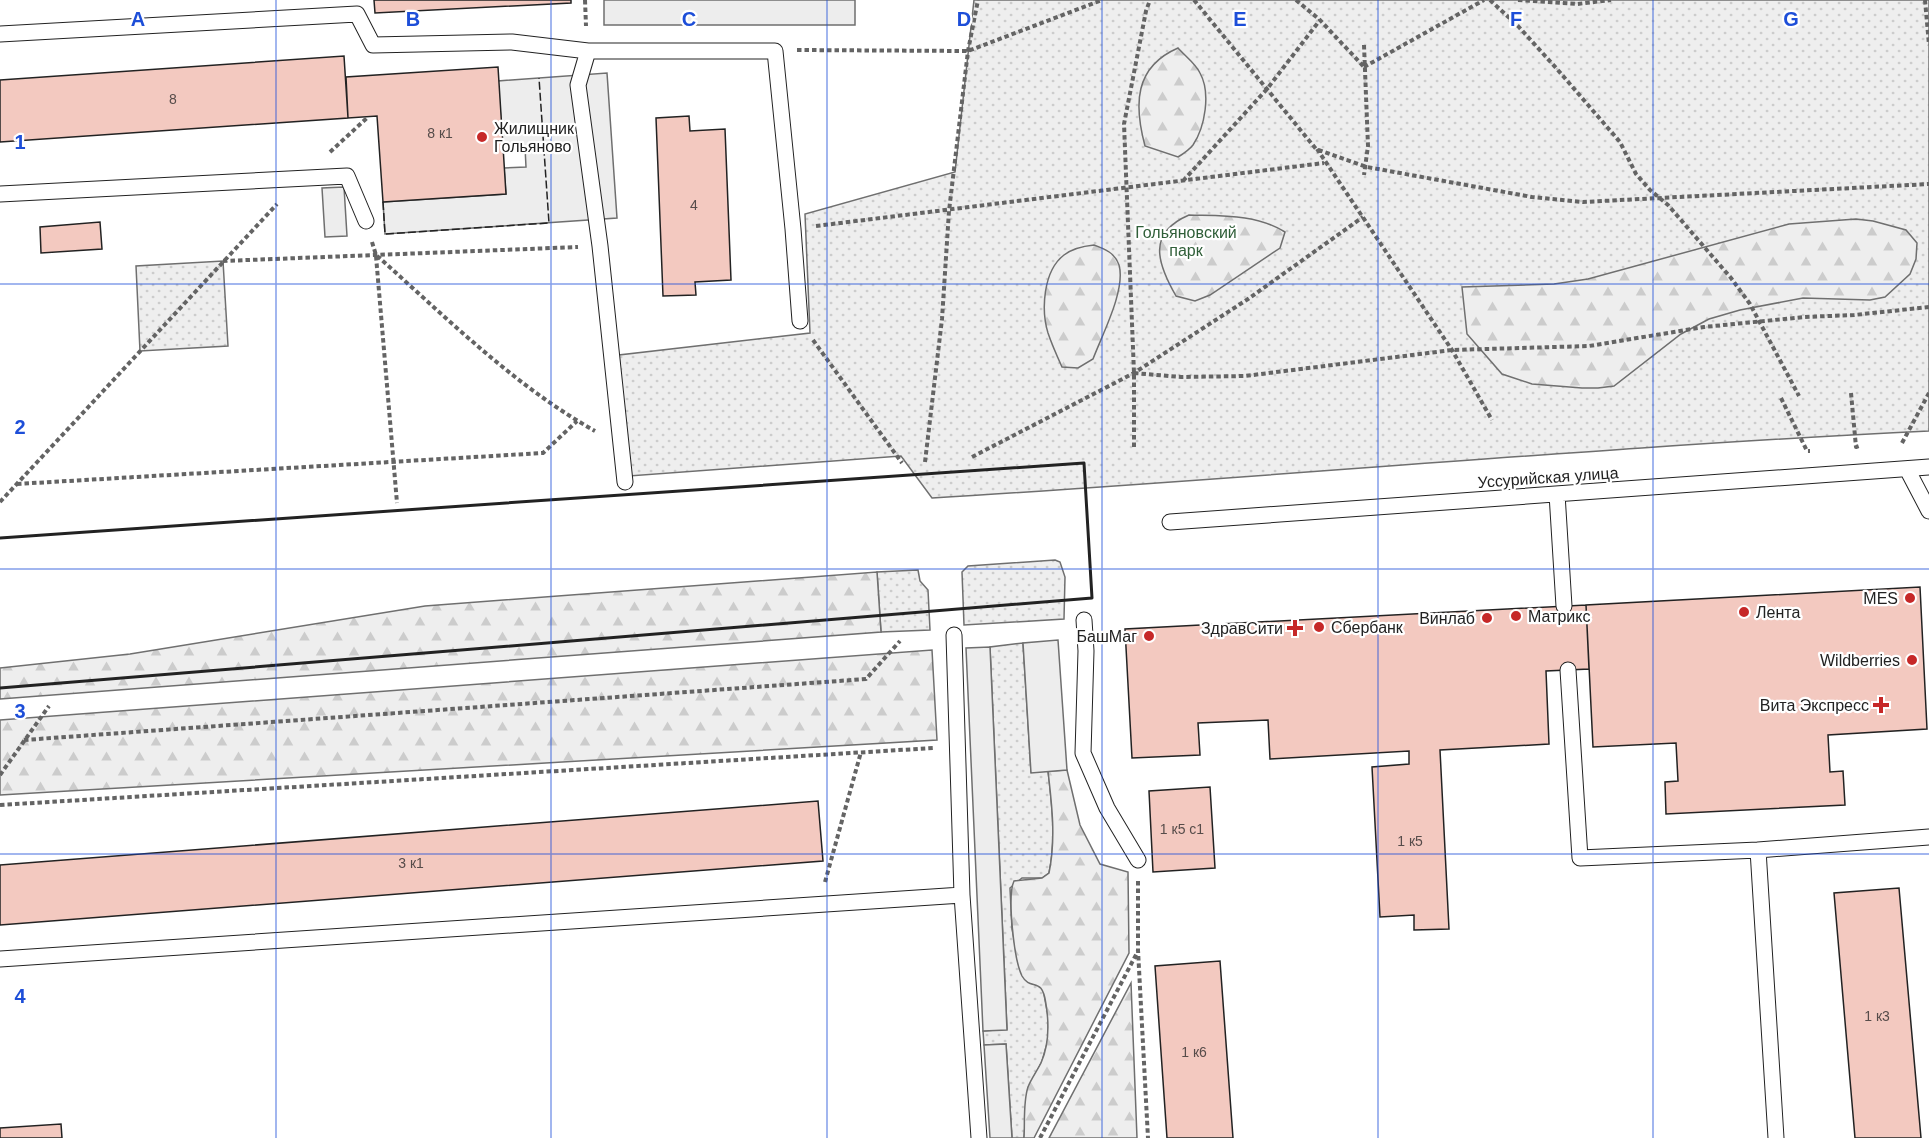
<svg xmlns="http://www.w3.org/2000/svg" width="1929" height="1138" viewBox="0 0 1929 1138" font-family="Arial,sans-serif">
  <defs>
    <pattern id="grass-dots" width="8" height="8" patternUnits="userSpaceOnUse" patternTransform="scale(1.5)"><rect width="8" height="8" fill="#eee"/><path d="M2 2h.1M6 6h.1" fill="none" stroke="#ccc" stroke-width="1.8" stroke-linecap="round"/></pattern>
    <pattern id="forest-firs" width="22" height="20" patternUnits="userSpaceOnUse" patternTransform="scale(1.5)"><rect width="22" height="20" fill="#eee"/><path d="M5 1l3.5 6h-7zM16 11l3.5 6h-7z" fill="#ccc"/></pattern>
  </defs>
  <rect width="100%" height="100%" fill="#fff"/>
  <path fill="url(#grass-dots)" stroke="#6f6f6f" stroke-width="1.5" d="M974,0H1929V431C1596,447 1265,478 932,498L901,456L629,476L619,355L810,333L805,214L955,172Z
    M223,261L228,346L140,351L136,266Z
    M1055,560L1060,562L1065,577L1064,619L964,625L962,572L968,566Z
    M918,570L920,581L928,590L930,630L881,632L877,572Z
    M1023,643L1031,772L1048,771C1052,805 1056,840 1049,873L1042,878H1022L1010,888L1012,929L1019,966L1030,983L1039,985L1043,989L1048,1016V1040L1042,1061L1028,1088L1024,1138H1012L1006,1044L984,1045L983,1031L1007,1029L990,647Z"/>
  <path fill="url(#forest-firs)" stroke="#6f6f6f" stroke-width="1.5" d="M1178,48C1185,56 1196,64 1200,73C1211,93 1205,127 1193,145C1189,150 1183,154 1178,157L1145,146C1134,105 1134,67 1178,48Z
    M1189,215C1222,216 1256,214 1285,232L1280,248L1210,295L1195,301L1176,296C1157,263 1147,233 1189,215Z
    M1856,219L1873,221L1906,230L1917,243L1916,259L1910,274L1885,297L1870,300L1803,298L1740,310L1709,319L1681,334L1614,386L1598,388H1582L1532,384L1502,374L1467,334L1462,287L1554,284L1588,279L1789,224Z
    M1094,245C1105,249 1115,253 1119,265C1126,290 1102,335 1093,359L1078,368L1062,367C1057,356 1052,345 1048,333C1041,310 1043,271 1064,255C1073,248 1084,246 1094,245Z
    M877,572L881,632L0,699V668L130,654L425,606Z
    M932,650L937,740L0,795V720Z
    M1067,770L1080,825L1100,864L1128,872L1129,953L1034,1138H1024C1025,1122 1023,1102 1028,1087C1031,1079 1037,1071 1041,1063C1049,1045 1049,1023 1046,1004C1042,975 1031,992 1022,976C1014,960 1007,896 1014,881L1042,878L1049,873C1056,840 1052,805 1048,771Z
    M1131,983L1137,1138H1049Z"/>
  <path fill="#ededed" stroke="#6f6f6f" stroke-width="1.5" d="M604,0H855V25H604Z
    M607,73L617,218L385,234L383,202L506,194L504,168L526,167L525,147L503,148L498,81Z
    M344,187L347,236L325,237L322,188Z
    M1058,640L1067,770L1031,773L1023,643Z
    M990,647L1007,1030L983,1031L966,648Z
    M1006,1044L1012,1138H990L984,1045Z"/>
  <path fill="#f3c9c0" stroke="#222" stroke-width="1.5" d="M374,0H571V3L375,13Z
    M344,56L348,118L0,142V80Z
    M498,67L506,194L383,202L377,116L348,118L346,77Z
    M689,116L690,131L725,129L731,280L695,282L696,295L663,296L656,118Z
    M100,222L102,249L41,253L40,227Z
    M1920,587L1927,729L1828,735L1830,772L1843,771L1845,805L1666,814L1665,782L1678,781L1676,743L1593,747L1586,605Z
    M1586,605L1589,669L1546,671L1549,744L1440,750L1449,929L1414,930V915L1380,917L1372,767L1409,764V751L1270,759L1268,720L1198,723L1200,755L1132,758L1125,629Z
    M1210,787L1215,868L1153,872L1149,791Z
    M818,801L823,861L0,925V865Z
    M1899,888L1921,1138H1855L1834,893Z
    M1220,961L1233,1138H1167L1155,966Z
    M61,1124L62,1138H0V1128Z"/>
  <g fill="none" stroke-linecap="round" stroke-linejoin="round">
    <defs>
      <path id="service" d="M0,34L357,14L373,45L512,42L588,51H775L793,229L800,321
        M588,51L578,85L600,246L625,482
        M0,194L347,176L366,221
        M1907,469L1929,511
        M1557,494L1564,606
        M1170,522L1929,467
        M1084,620L1086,651L1083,753L1107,808L1138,860
        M954,635L962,895L979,1138
        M1568,670L1580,858L1758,850
        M0,959L962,895
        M1776,1138L1758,850L1929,837"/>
    </defs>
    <use href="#service" stroke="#222" stroke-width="17"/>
    <path stroke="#646464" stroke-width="4" stroke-dasharray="4.5 3" stroke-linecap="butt" d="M585,0L586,26
      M1194,0L1316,149L1367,167L1532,197L1583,202L1929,184
      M1296,0L1320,20L1364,67
      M1490,0L1518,26L1557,69L1620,142L1636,174L1650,190L1668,205L1731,278L1750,304L1799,396
      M1518,0L1577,4L1611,0
      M1925,0L1929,45
      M1364,45L1368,146L1364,175
      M797,50L968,51L1102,0
      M1364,67L1484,0
      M1317,149L1452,350L1492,420
      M330,152L368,117
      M1183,181L1267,89L1320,20
      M816,226L1324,163
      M372,242L376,255C445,316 513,385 595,431
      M376,256L397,503
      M223,261L578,247
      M813,340L902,463
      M1134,373L1181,377L1245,376L1452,350L1589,346L1704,327L1804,317L1854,315L1929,307
      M1851,393L1856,447L1859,446
      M1781,398L1807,451H1810
      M1902,443L1929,393
      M1134,447V373L1124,124L1146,11L1150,0
      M972,457L1134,373L1248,299L1363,217
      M925,462L942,319L949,211L968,51L978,0
      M17,484L543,453L577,421
      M0,502L277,204
      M24,740L866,679L900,641
      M0,775L49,706
      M0,805L933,748
      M1138,881V950L1148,1138
      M825,882L861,752
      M1040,1138L1138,951"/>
    <use href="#service" stroke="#fff" stroke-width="15"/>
    <path stroke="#222" stroke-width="1.5" stroke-dasharray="8 3" stroke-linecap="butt" d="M383,202L385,234L549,223L539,78"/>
    <path stroke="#222" stroke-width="3" d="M0,538L1084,463L1092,598L0,688"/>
  </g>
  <path fill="none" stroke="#1d4ed8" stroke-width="1.5" stroke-opacity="0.55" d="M276,0V1138M551,0V1138M827,0V1138M1102,0V1138M1378,0V1138M1653,0V1138M0,284H1929M0,569H1929M0,854H1929"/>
  <g fill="#c62828" stroke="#fff" stroke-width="2">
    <circle cx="482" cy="137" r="6"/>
    <circle cx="1910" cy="598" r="6"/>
    <circle cx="1744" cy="612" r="6"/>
    <circle cx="1516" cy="616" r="6"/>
    <circle cx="1487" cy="618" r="6"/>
    <circle cx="1319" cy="627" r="6"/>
    <path d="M1292 619h6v6h6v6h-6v6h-6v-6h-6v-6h6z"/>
    <circle cx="1149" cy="636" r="6"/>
    <circle cx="1912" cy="660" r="6"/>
    <path d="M1878 696h6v6h6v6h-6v6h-6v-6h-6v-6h6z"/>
  </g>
  <g text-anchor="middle" stroke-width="4.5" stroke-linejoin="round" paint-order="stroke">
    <g font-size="14" fill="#564c4a">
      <text x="173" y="104">8</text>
      <text x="440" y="138">8 к1</text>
      <text x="694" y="210">4</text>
      <text x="1182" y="834">1 к5 с1</text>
      <text x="1410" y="846">1 к5</text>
      <text x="411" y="868">3 к1</text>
      <text x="1877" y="1021">1 к3</text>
      <text x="1194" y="1057">1 к6</text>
    </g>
    <g font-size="16" fill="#222" stroke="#fff" text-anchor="end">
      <text x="494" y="134" text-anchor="start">Жилищник<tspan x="494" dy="18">Гольяново</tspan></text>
      <text x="1898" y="604">MES</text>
      <text x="1756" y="618" text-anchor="start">Лента</text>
      <text x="1528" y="622" text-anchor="start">Матрикс</text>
      <text x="1475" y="624">Винлаб</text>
      <text x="1331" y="633" text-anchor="start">Сбербанк</text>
      <text x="1283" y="634">ЗдравСити</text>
      <text x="1137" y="642">БашМаг</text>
      <text x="1900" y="666">Wildberries</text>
      <text x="1869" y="711">Вита Экспресс</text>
    </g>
    <g font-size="16" fill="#2f5e38" stroke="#fff">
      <text x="1186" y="238">Гольяновcкий<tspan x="1186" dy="18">парк</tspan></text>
    </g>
    <g font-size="16" fill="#222" stroke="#fff">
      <text transform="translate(1548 477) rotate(-4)" y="6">Уссурийская улица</text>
    </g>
  </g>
  <g font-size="20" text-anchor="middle" font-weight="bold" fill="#1d4ed8" stroke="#fff" stroke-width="4.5" stroke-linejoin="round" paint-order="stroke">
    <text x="138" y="26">A</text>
    <text x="413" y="26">B</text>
    <text x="689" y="26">C</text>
    <text x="964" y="26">D</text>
    <text x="1240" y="26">E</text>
    <text x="1516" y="26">F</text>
    <text x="1791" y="26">G</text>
    <text x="20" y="149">1</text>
    <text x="20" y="434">2</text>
    <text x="20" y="718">3</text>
    <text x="20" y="1003">4</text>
  </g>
</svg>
